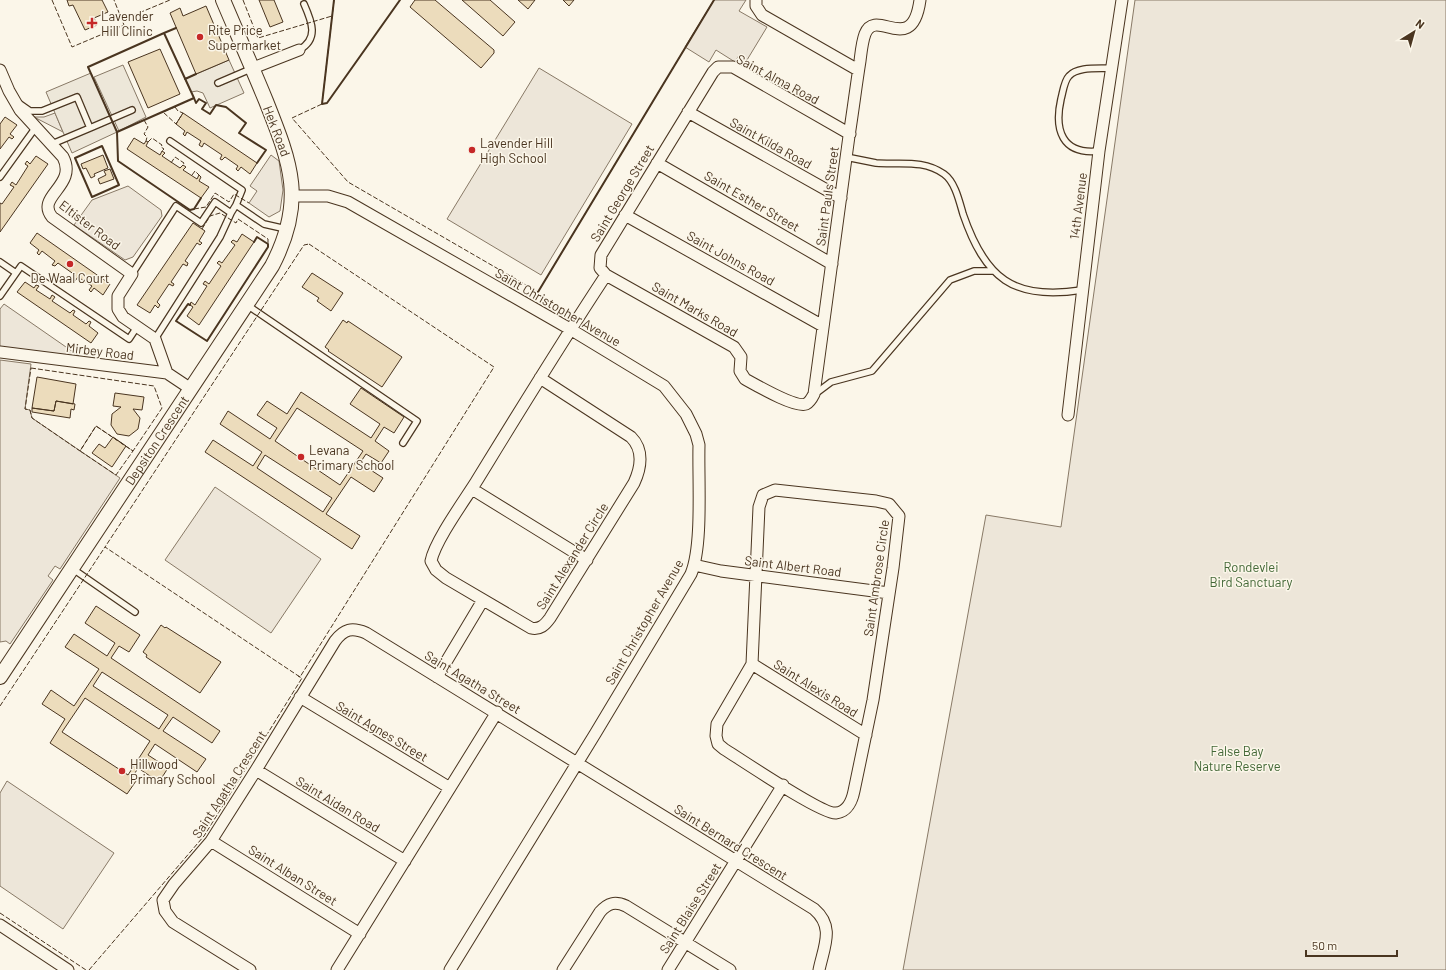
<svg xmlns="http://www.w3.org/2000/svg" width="1446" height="970" viewBox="0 0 1446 970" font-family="Barlow,sans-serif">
  <rect width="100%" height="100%" fill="#fbf6e9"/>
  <path fill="#ede6d9" stroke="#887966" d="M714,0H746L739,11L767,27L747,60L739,55L735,62L716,50L709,62L685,47Z
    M1135,0H1446V970H903L986,515L1061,527Z
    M539,68L632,124L541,275L447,219Z
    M55,113L63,132L34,117H44Z
    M271,155L279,161L283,190L280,211L269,217L249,203L257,191L250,186Z
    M128,186L161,210L162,216L133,257L125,260L74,225L92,200Z
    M4,304L79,356V357L0,347V309Z
    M0,360L31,364L25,409L30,410L32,418L120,478L60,569L55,566L48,576L53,580L10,644L6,641L0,642Z
    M215,487L321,559L271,633L165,560Z
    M7,781L114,853L63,929L0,886V793Z"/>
  <path fill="#ede7d9" stroke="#887966" d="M229,60L244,93L210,108L203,93L197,91L191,92L185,79Z
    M123,65L146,117L119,131L94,77Z
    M91,73L117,132L72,153L46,92Z"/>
  <path fill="#ecdcbc" stroke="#4a3520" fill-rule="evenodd" d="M67,0H102L108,12L94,18L97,25L85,30L73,5L69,6Z
    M259,0H274L283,22L270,27Z
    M415,0H435L494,50V53L481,68L410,7Z
    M462,0H490L515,22L503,36Z
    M518,0H535L528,9Z
    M563,0H574L569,6Z
    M206,6L229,60L196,74L170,13L180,8L183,16Z
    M160,49L180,94L148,108L128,62Z
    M183,113L257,163L250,174L241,167L238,171L236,169L238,166L225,157L222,160L220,159L222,155L204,143L202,147L199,145L201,141L187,132L185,136L183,134L185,131L176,124Z
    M5,117L17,125L10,134L14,137L12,139L9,137L0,149V124Z
    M134,138L144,144L146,141L148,142L146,146L160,155L162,151L165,153L162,156L180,168L183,165L186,167L183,170L197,179L199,175L201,177L199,181L209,187L201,198L127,149Z
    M103,155L108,168L94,174L95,176L91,178L86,168L83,169L81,164Z
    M36,156L48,164L0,232V203L2,204L14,187L10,185L12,182L16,185L28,166L25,164L27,161L30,164Z
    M110,169L114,179L100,184L98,179L106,175L104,171Z
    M193,223L205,231L199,241L202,243L200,245L197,243L185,261L188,263L187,266L183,264L171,282L174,284L173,286L169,284L157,302L160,305L158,308L155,305L150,313L137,305Z
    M37,233L110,284L103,295L94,288L91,292L89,290L92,286L78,277L75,281L73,279L75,275L58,263L55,266L52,265L55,261L42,251L39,255L37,253L39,250L30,243Z
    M242,234L254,242L199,325L187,316L193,307L190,305L191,302L195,305L207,286L203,284L205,281L209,284L221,266L217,263L219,261L222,263L235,245L231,242L233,240L237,242Z
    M312,273L343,293L331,311L317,301L319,298L302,287Z
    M25,282L34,288L36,285L39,286L36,290L50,299L52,295L55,297L52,301L70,313L73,310L75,311L73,315L86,324L89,321L91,322L89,326L98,333L91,343L17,292Z
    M343,320L347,323L348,321L402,357L382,387L328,351L329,350L325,347Z
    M37,377L76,384L73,404L56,401L54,411L32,408Z
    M361,388L404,417L394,433L384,427L375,441L389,451L381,463L366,454L360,463L383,478L374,492L351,477L326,514L360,536L352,549L205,452L213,440L253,466L262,452L220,424L228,411L270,439L277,428L257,415L267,401L287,414L301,392L371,438L380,424L350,404ZM297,408L363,451L340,485L275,441ZM265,455L332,498L323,512L257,468Z
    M115,393L144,397L142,410L133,409L140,418L138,429L129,436L117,434L111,425L112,414L121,407L113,406Z
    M56,401L75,404L74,410L71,409L70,418L32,412V408L54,411Z
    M113,437L126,446L112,467L92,453L99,444L105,448Z
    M96,606L140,635L129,652L119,646L111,658L220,731L212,743L173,717L163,731L206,759L197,772L155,744L148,755L168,768L159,782L138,768L132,778L136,781L127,794L50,743L65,719L42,704L51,690L74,706L99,669L65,647L74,634L107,656L115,643L85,623ZM102,672L168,715L159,729L93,686ZM85,698L150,741L128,775L62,732Z
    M161,625L165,628L166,627L221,662L200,693L146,657L147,655L143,652Z"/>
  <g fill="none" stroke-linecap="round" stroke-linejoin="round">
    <defs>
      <path id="service" d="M299,50C319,39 312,22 304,4
        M218,83L253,68
        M20,104L30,111H42L77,97L90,128L52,144
        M90,128L132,110
        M170,141L242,190L236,205
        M1099,151C1062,155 1054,130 1061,99C1063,92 1064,81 1069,76C1078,66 1100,69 1111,68
        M846,157C856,159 866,161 876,163C900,165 923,159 944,174C955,182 959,200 963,214C985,278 1013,301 1082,290
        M0,177L36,127
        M0,262L16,273
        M132,274L176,206L201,223L215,202L231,213L236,205L264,224L286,229
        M0,296L21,266L129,339L137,327
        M247,305L417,421L403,443
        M155,339L220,237L231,213
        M815,394L831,382L872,371L950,280L974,271H993
        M73,569L135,612"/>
      <path id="minor" d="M756,0V6L762,15L858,70
        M253,68L299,50
        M0,70L9,91L20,110L63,157C78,186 35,196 52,217L132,274L118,296V309L123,317L155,339L167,373
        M688,112L841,198
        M850,134L733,67H718L713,72L601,255L600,268L606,275L734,347L741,357L740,371L745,379C756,385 795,408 806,404C810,402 812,398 814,394C826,308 837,222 849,136C853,111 856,86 860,61C861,53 862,42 865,34C876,6 912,58 920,0
        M657,163L832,264
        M292,196H328L348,202L570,329L664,386L686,414L696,434L699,445C698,479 703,545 691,574L595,734L450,970
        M625,215L823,326
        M0,352L167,373L191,389
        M540,378L631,437C644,450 641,468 634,483L550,618C545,625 540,630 531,628L446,578L436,570L431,561C435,541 464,501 476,482C519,412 561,343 606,275
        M1068,415L1099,151L1122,0
        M472,489L587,560
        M775,490L876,501L889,504L899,516L893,568L873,700L854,791C852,801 847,812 836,813C823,815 740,759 724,749L718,744L716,736L717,724L752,664L759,507L763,495Z
        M694,565L721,571L889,593
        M752,664L866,735
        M437,677L483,600
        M300,697L450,788
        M256,770L405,861
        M211,841L360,934
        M0,925L68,970
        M250,970L173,922L165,911L163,900L174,884L211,841L256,770L335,641C344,629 352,627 366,633L814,909C835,927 824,946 819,970
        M337,970L497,712
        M563,970L600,912C608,903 615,901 626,906L730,970
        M668,970L783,785"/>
      <g id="tertiary">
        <path id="s1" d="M0,677L272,266C306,201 291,164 266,101C252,67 237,33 223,0"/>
      </g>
    </defs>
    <use href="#service" stroke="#4a3520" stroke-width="8"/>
    <use href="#minor" stroke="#4a3520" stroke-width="13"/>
    <use href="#tertiary" stroke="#4a3520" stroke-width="16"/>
    <use href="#service" stroke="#fbf6e9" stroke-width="5.5"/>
    <use href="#minor" stroke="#fbf6e9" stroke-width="11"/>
    <use href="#tertiary" stroke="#fbf6e9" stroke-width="14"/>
    <path stroke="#4a3520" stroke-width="1" stroke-dasharray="5 2" stroke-linecap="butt" d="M52,0L72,47L124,25L114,0
      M243,0L258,38L332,16
      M334,0L322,104L292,118L348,182L538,292L714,0
      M121,18L122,20L170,0
      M175,107L178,111L183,113L176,124L163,112Z
      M144,120L148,127L144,134L147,137L146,141
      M148,142L152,138L162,145L161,147L164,149L162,151
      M171,163L175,157L184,163L183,165
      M192,175L195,171L199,175
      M194,209L206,207L215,193L229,202L234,194L249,203
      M202,229L210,216L220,213L236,223L238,219L268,239V244
      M309,244L494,367L300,677L105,547L304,245Z
      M31,368L154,386L162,408L133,451L96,426L80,451L32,418L30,410L25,409Z
      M96,426L133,451L116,475L80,451Z
      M0,706L105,547
      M0,913L86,970
      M89,970L204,836L302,678L298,676"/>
    <path stroke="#4a3520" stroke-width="2" d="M334,0L322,104L327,103L400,0
      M164,33L194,98L117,132L88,67Z
      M164,33L176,28
      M185,79L196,74
      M194,98L196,103L199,99L206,103L202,109L210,114L216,105L226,107L246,123L239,133L266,150L257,163
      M117,132L118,161L190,210L194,209L201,198
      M102,146L119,185L92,197L75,158Z
      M538,292L714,0
      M190,305L188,304L176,321L207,341L268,247V244L257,237L254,242"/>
  </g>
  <g fill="#c62828" stroke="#fbf6e9" stroke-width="1.5">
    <path d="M90 17h4v4h4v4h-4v4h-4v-4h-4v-4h4z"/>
    <circle cx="200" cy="37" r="4"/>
    <circle cx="472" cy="150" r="4"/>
    <circle cx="70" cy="264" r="4"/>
    <circle cx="301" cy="457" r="4"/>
    <circle cx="122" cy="771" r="4"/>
  </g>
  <g text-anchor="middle" stroke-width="3" stroke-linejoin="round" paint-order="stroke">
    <g font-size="13" fill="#4a3520" stroke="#fbf6e9" text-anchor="start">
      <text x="101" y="21">Lavender<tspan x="101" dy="15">Hill Clinic</tspan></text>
      <text x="208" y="35">Rite Price<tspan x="208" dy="15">Supermarket</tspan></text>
      <text x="480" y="148">Lavender Hill<tspan x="480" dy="15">High School</tspan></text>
      <text x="70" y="283" text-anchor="middle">De Waal Court</text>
      <text x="309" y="455">Levana<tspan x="309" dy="15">Primary School</tspan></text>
      <text x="130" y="769">Hillwood<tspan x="130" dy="15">Primary School</tspan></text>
    </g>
    <g font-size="13" fill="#4a3520" stroke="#fbf6e9">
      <text transform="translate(778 79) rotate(28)" y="5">Saint Alma Road</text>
      <text transform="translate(277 131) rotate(69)" y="5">Hek Road</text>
      <text transform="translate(771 143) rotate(29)" y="5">Saint Kilda Road</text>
      <text transform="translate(622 193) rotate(-59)" y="5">Saint George Street</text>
      <text transform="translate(827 196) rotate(-82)" y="5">Saint Pauls Street</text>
      <text transform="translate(752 201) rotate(30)" y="5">Saint Esther Street</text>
      <text transform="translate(1078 206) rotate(-83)" y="5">14th Avenue</text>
      <text transform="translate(90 225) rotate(37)" y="5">Eltister Road</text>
      <text transform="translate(731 258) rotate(29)" y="5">Saint Johns Road</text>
      <text transform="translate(558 307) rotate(30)" y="5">Saint Christopher Avenue</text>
      <text transform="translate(695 309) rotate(30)" y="5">Saint Marks Road</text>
      <text transform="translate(100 351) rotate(7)" y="5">Mirbey Road</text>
      <text dy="5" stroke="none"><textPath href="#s1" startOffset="284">Depsiton Crescent</textPath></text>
      <text transform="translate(572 556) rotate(-58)" y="5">Saint Alexander Circle</text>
      <text transform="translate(793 566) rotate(7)" y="5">Saint Albert Road</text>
      <text transform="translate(876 578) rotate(-82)" y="5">Saint Ambrose Circle</text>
      <text transform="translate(644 622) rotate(-60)" y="5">Saint Christopher Avenue</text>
      <text transform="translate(473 682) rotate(31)" y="5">Saint Agatha Street</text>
      <text transform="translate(816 688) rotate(32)" y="5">Saint Alexis Road</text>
      <text transform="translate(382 731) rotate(31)" y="5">Saint Agnes Street</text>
      <text transform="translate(229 784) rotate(-57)" y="5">Saint Agatha Crescent</text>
      <text transform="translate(338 804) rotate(31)" y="5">Saint Aidan Road</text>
      <text transform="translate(731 842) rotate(32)" y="5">Saint Bernard Crescent</text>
      <text transform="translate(293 875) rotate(32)" y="5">Saint Alban Street</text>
      <text transform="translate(690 908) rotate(-58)" y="5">Saint Blaise Street</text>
    </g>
    <g font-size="13" fill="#436837" stroke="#fbf6e9">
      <text x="1251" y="572">Rondevlei<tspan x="1251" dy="15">Bird Sanctuary</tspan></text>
      <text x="1237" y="756">False Bay<tspan x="1237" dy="15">Nature Reserve</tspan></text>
    </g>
  </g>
  <g transform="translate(1414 32) rotate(37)" stroke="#fbf6e9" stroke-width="3" paint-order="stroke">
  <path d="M0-3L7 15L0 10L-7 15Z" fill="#4a3520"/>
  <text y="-6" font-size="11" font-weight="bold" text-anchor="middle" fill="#4a3520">N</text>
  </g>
  <path d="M1306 950v6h91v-6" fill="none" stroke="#4a3520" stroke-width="2"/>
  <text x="1312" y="950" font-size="12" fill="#4a3520" stroke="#fbf6e9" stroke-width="3" paint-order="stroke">50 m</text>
</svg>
